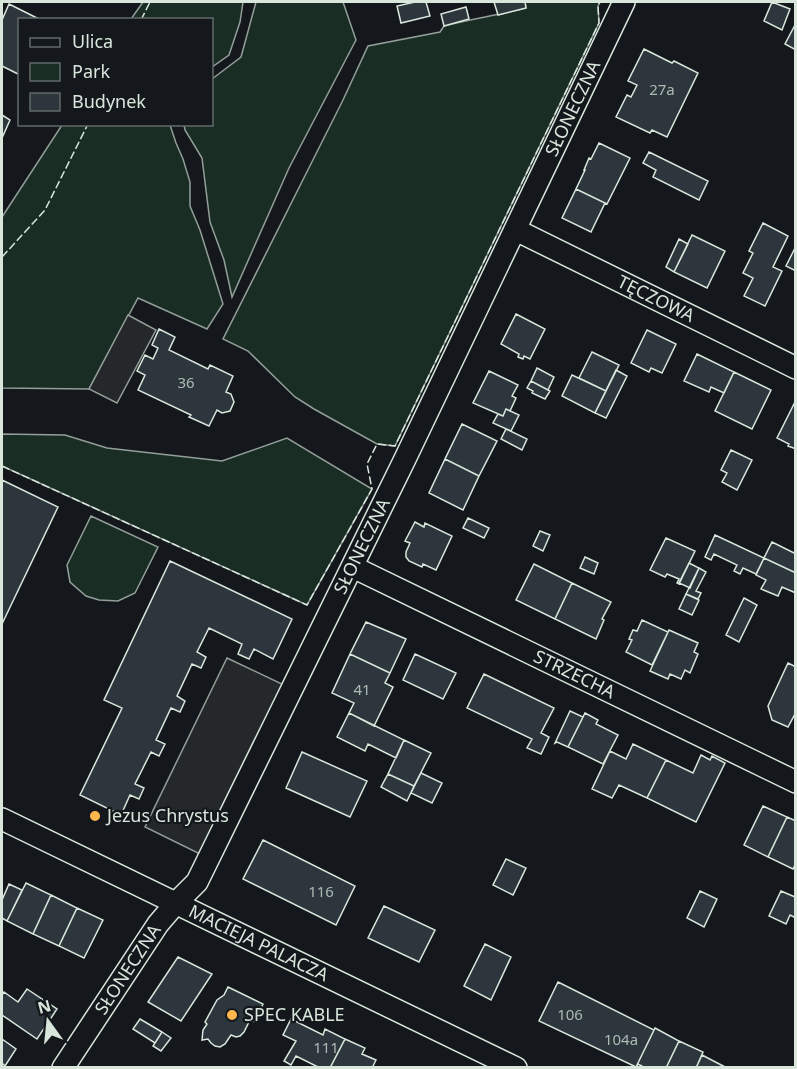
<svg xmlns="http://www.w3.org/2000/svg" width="797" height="1069" viewBox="0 0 797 1069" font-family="'Noto Sans',sans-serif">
  <rect width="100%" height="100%" fill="#14181c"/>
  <path fill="#1a2d24" stroke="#939e99" stroke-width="1.5" d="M143,2H243L240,22L229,55L212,67V20L131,19Z
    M256,2H343L356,40L289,168L232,297L224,260L210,222L202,158L185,130L184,125L212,124V79L241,57Z
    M525,2H600L598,6L599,23L395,446L377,444L314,409L295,397L248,351L223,339L343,100L368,46L440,32L444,26C471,19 499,15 526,8Z
    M62,125H170L176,143L183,159L190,182V206L200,230L223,304L207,329L138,298L89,389L2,388V217Z
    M2,434L65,435L107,448L222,461L287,438L372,489L307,605L2,466Z
    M91,516L158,547L135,593L118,601L99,600L86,596L70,582L67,565Z"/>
  <path fill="#24282b" stroke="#939e99" stroke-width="1.5" d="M128,315L156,330L117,403L89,389Z
    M227,658L284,685L202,855L145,827Z"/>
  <path fill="#2c363c" stroke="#d8e6dc" stroke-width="1.5" d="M415,2H426L430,16L401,23L397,6Z
    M494,2H525L526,8L498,15Z
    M772,2L790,9L782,30L764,21Z
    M9,4L41,20H20V75L2,66V20Z
    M466,7L469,19L444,26L441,14Z
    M796,23V50L785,44Z
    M644,49L672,63L674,61L698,73L667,137L652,130L650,133L616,117L627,95L631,97L637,85L628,81Z
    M2,115L10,120L2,138Z
    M599,143L630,158L607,204L576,189L585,170H584L589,158L591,159Z
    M649,152L708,181L699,200L653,177L656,170L643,163Z
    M576,189L605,203L591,232L562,218Z
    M763,223L788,236L773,267L782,271L765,306L744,296L753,278L743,273L753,253L749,251Z
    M692,235L725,251L707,288L674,272Z
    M679,239L688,244L674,272L666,267Z
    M796,246V271L786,266Z
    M516,314L545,329L530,359L524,356L523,359L518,357L519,354L501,344Z
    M159,329L175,337L169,350L208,369L210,365L233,376L226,392L231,394L234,402L230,411L222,413L217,410L209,426L189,417L191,415L138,390L145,375L137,371L145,355L153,359L158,348L152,345Z
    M647,330L676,344L662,373L651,368L649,372L631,363Z
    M592,352L619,365L606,391L579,378Z
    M697,354L734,372L724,393L711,387L709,392L684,381Z
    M537,368L554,377L548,390L531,381Z
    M616,370L627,376L606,418L595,413Z
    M489,371L518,385L512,396L516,398L510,411L506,409L503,416L473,403Z
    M734,372L771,390L752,429L715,411Z
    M572,375L606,391L595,413L562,396Z
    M531,381L550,391L545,399L532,393L533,391L527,388Z
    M795,402H796V449L788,446L789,444L777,438Z
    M506,409L519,415L511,431L493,423L498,414L503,416Z
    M462,424L497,441L479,476L445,459Z
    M506,429L527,439L522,450L501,439Z
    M731,450L752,460L737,490L722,482L727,473L721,470Z
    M445,459L479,476L463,510L429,493Z
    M2,480L58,507L2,624Z
    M468,518L489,528L484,538L463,528Z
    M415,522L424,527L425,523L452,536L436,570L423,564L422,567L409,561L406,557V552L410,543L405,541Z
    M540,531L550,535L543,551L533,546Z
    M715,535L764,558L756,574L743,568L740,574L734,571L737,565L714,554L711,560L705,557Z
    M666,538L695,551L679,584L677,583L679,579L667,574L665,577L650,570Z
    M772,542L794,553L796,549V573L764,558Z
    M585,557L598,563L594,574L580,568Z
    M764,558L796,573V593L782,587L778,596L761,589L766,580L756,575Z
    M170,561L292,619L273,659L254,649L249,659L238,654L242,644L209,628L197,652L206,657L201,668L192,664L177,696L185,701L180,712L171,708L156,740L165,744L159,756L151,752L135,784L144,788L139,799L130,795L121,815L80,795L122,708L104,700Z
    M689,563L699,568L690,588L679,583Z
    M534,564L572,583L555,619L516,600Z
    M699,568L706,572L696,591L701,593L698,599L686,594Z
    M572,583L611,602L602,619L604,620L596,639L555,619Z
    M686,594L699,600L692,615L679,609Z
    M744,598L757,605L739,642L726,635Z
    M642,620L668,632L652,665L626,652L632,640L629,639L633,630L637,631Z
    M366,622L406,639L390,673L350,654Z
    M669,630L698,643L694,652L698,654L690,673L685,670L681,679L670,674L668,679L650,671Z
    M350,654L390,673L385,683L393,687L374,726L349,713L354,703L332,693Z
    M415,654L456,673L443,699L403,680Z
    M788,663L796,667V712L788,727L772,720L768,706Z
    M484,674L554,708L541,733L549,737L541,754L527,748L532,739L467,708Z
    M570,711L583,717L568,747L557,742L555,743Z
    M349,713L404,740L396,758L368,744L365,751L337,737Z
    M585,713L598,720L596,724L618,735L603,764L568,747Z
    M404,740L431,753L414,786L388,774Z
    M633,744L666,760L647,798L619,785L612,798L592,789L610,751L626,759Z
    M302,752L367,781L350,817L286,788Z
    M701,755L710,760L712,756L725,763L696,822L647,798L666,760L693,773Z
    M421,773L442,783L432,803L411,793Z
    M388,774L414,786L407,801L381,787Z
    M763,806L787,817L768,857L744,845Z
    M787,817L796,821V863L793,869L768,857Z
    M263,840L355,886L336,925L243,879Z
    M506,859L526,868L513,895L493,885Z
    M26,883L51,895L33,934L7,921Z
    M9,884L22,890L7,921L2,918V900Z
    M700,891L717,899L704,927L687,918Z
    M781,891L795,897L796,895V918L790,915L786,924L769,916Z
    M51,895L77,908L59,946L33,934Z
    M384,906L435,930L419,962L368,938Z
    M77,908L103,920L84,958L59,946Z
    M485,944L511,957L491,1000L464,986Z
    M178,957L212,974L181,1021L148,1002Z
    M558,982L654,1030L636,1067L539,1021Z
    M228,987L263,1004L255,1022L250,1020L244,1032L240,1036L236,1037L231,1035L225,1044L220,1047L215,1046L211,1043L208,1039L202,1040L203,1030L207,1024L205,1022L217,1000L224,995Z
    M27,989L57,1009L37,1039L2,1015V995L4,992L18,1002Z
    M140,1019L162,1032L155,1043L133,1029Z
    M291,1019L323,1035L325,1029L345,1039L330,1068H320L296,1056L291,1065L284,1061L296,1041L283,1035Z
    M655,1028L679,1041L666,1068H641L642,1066L638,1064L636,1067Z
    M162,1032L171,1038L161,1051L153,1046Z
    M2,1039L16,1049L5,1066L2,1063Z
    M345,1039L365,1048L362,1054L376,1060L372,1068H330Z
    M679,1041L703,1052L696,1068H666Z
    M702,1055L727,1068H696Z"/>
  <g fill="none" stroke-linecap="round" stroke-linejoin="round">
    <defs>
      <g id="minor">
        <path id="s1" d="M516,230L796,368"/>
        <path id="s2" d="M353,567L796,782"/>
        <path id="s3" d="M2,819L516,1068"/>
        <path id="s4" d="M63,1068L158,924L176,903L197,882L404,461L624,2"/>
      </g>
    </defs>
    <use href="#minor" stroke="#d8e6dc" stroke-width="24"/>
    <use href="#minor" stroke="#14181c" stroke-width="21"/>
    <path stroke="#d8e6dc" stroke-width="1.5" stroke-dasharray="8 3" stroke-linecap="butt" d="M141,20L150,2
      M2,257L45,210L88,124
      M2,466L307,605L372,489L367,464L377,444L395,446L599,23L598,6L600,2"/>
  </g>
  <g fill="#ffb74d" stroke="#14181c" stroke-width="2">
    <circle cx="95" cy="816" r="6"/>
    <circle cx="232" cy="1015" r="6"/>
  </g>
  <g text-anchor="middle" stroke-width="4.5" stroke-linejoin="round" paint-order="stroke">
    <g font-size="15" fill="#adbab4">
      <text x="662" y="95">27a</text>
      <text x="186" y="388">36</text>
      <text x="362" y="695">41</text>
      <text x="321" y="897">116</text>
      <text x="570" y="1020">106</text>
      <text x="621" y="1045">104a</text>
      <text x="326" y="1053">111</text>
    </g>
    <g font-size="18" fill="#d8e6dc" stroke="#14181c">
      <text dy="6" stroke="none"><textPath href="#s4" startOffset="1090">SŁONECZNA</textPath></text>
      <text dy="6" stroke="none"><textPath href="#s1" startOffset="156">TĘCZOWA</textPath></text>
      <text dy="6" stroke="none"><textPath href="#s4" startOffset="604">SŁONECZNA</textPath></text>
      <text dy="6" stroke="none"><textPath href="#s2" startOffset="246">STRZECHA</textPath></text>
      <text dy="6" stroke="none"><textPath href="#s3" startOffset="285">MACIEJA PALACZA</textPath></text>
      <text dy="6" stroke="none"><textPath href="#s4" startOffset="118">SŁONECZNA</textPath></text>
    </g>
    <g font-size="18" fill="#d8e6dc" stroke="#14181c" text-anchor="start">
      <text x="107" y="822">Jezus Chrystus</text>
      <text x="244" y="1021">SPEC KABLE</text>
    </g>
  </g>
  <rect width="797" height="1069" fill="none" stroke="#d8e6dc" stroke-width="6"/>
  <rect x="18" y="18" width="195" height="108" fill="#14181c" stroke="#626a69" stroke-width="1.5"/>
  <rect x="30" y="38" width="30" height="9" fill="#14181c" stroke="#626a69" stroke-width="1.5"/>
  <text x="72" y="48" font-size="18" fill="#d8e6dc">Ulica</text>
  <rect x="30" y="63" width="30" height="18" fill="#1a2d24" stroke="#626a69" stroke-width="1.5"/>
  <text x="72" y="78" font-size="18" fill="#d8e6dc">Park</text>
  <rect x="30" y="93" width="30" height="18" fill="#2c363c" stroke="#626a69" stroke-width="1.5"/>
  <text x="72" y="108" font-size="18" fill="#d8e6dc">Budynek</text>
  <g transform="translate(48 1021) rotate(345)" stroke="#14181c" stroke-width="4.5" paint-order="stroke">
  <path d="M0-4.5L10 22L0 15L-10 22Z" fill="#d8e6dc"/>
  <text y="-9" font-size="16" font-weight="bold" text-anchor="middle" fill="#d8e6dc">N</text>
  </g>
</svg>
